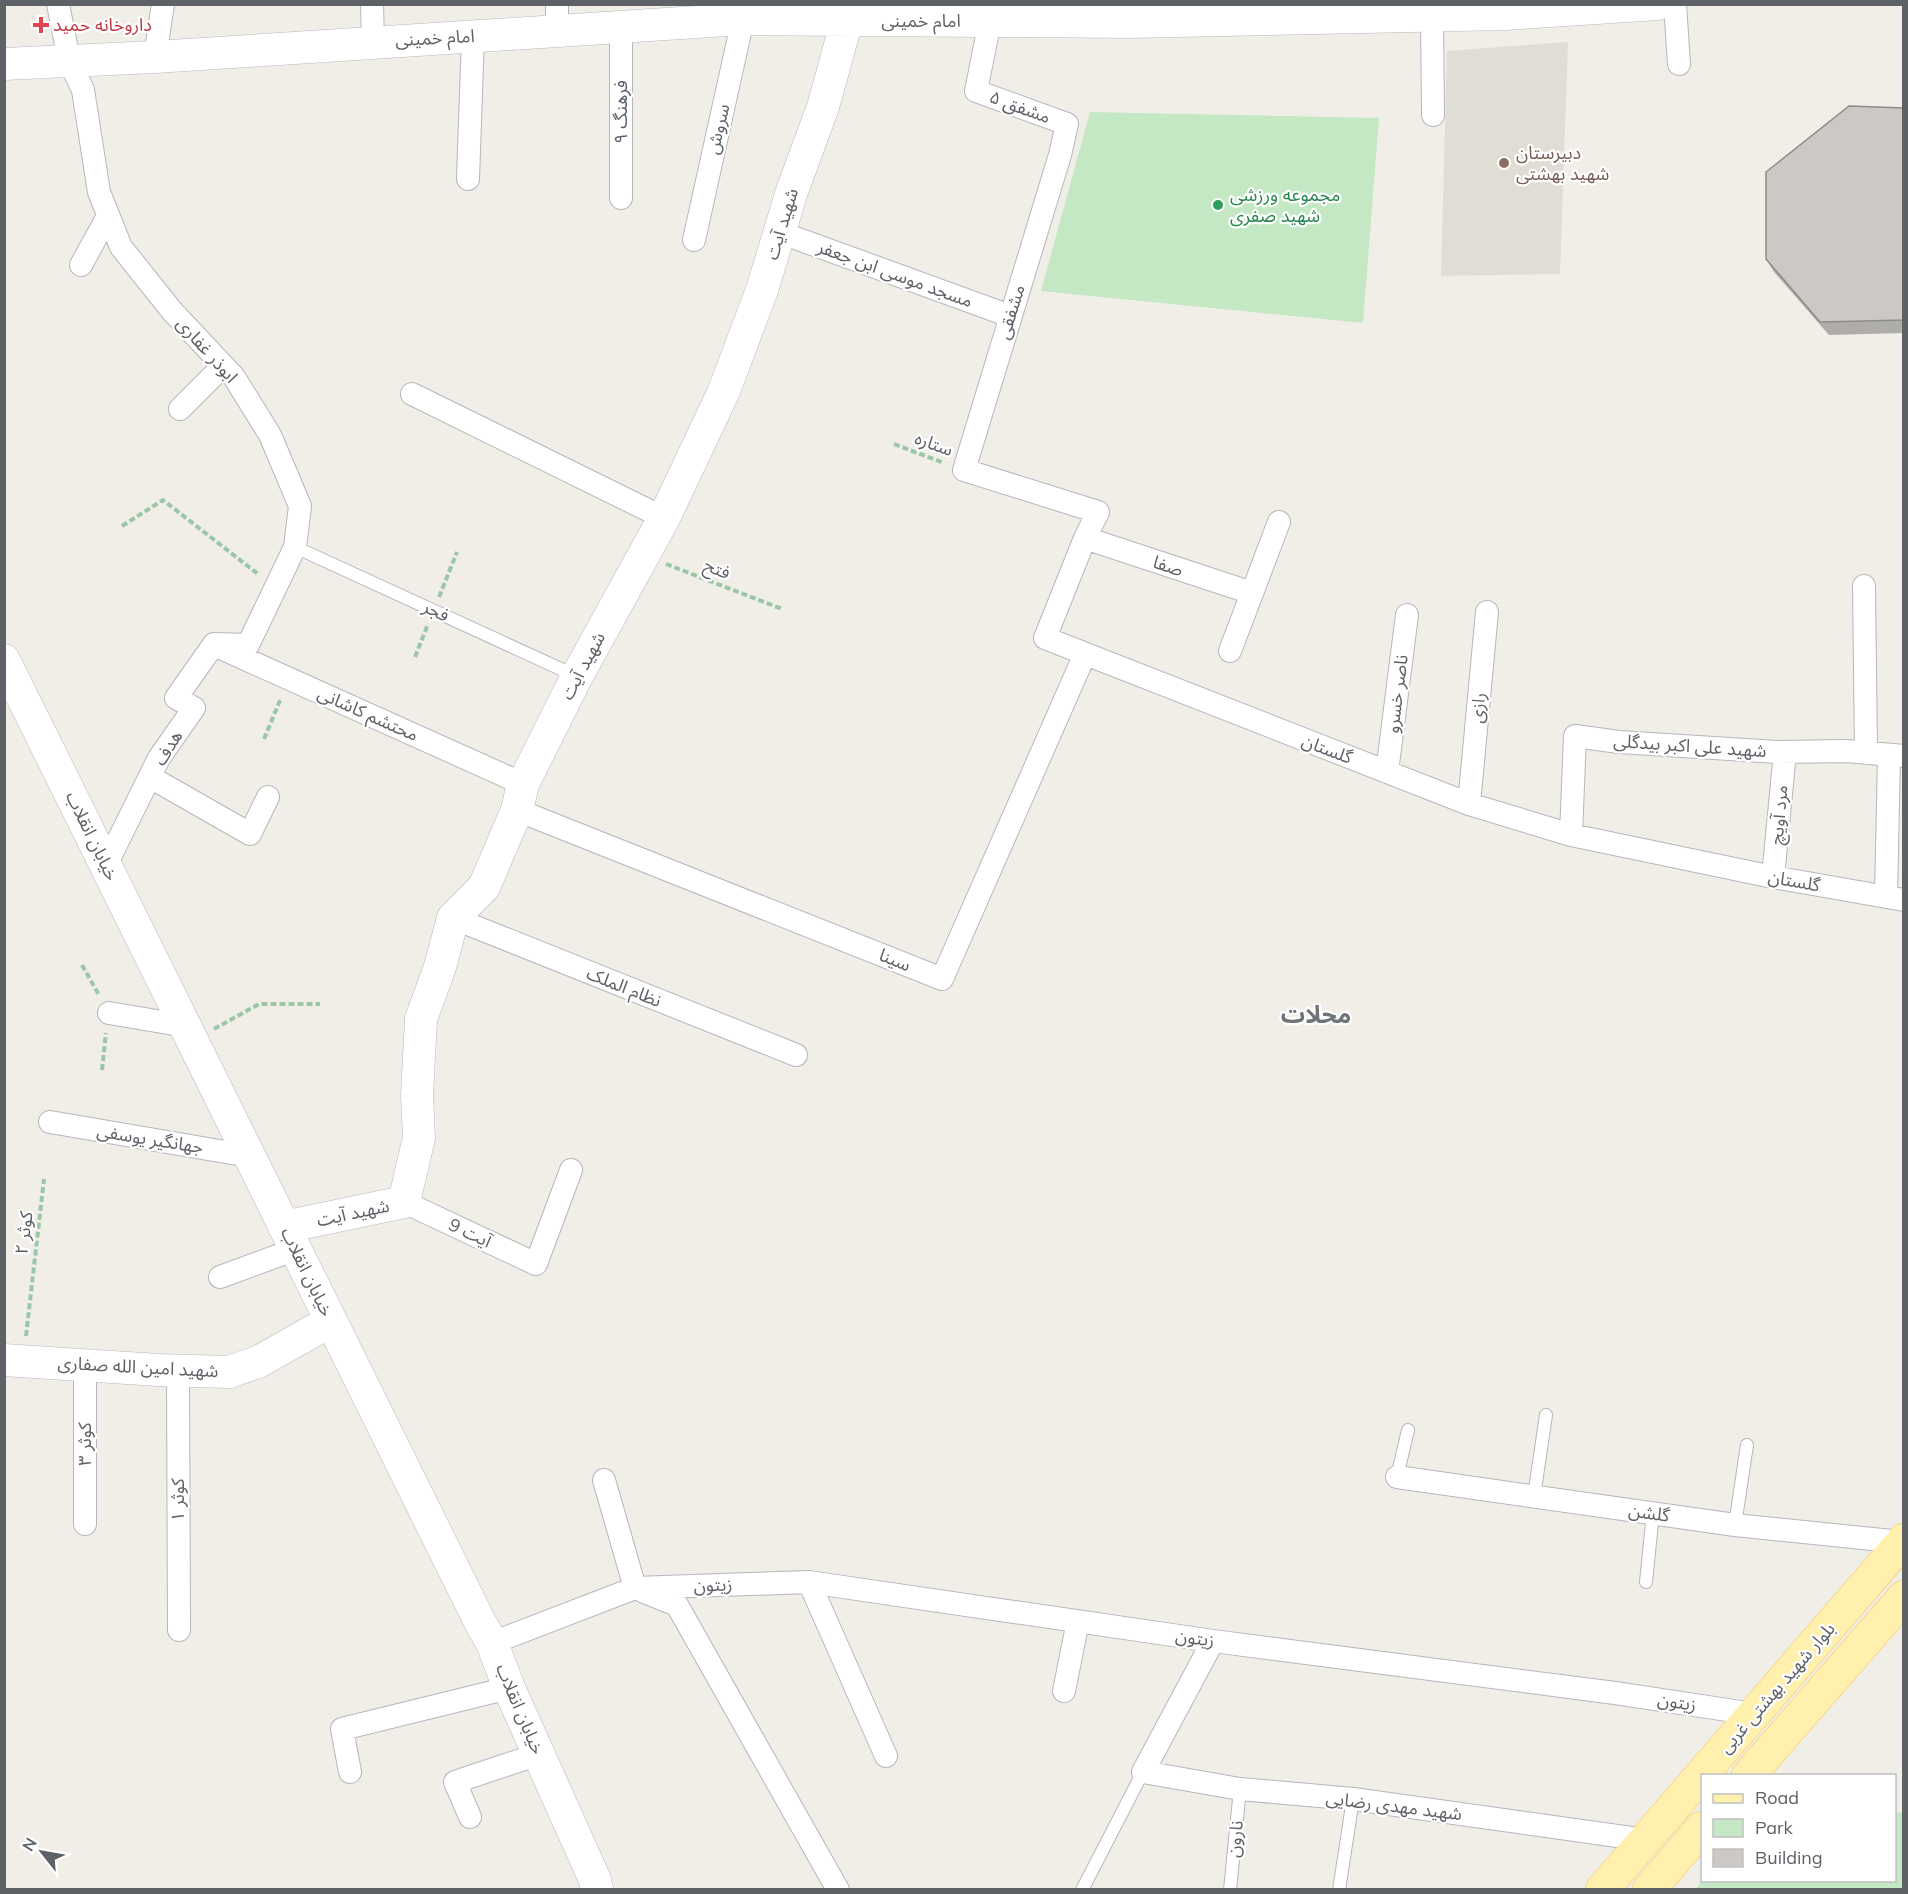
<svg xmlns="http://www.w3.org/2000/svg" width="1908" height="1894" viewBox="0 0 1908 1894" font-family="Mulish,'Noto Sans Arabic',sans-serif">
  <rect width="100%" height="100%" fill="#f0eee7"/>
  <path fill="#e0ddd5" d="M1568,42L1560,274L1441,276L1447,51Z"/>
  <path fill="#c4e8c4" d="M1090,112L1379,118L1363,323L1041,291Z
    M1903,1812V1889H1696L1702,1880H1894L1895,1813Z"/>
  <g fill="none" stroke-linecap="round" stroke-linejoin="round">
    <defs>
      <path id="lane" d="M295,547L576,676
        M1397,1477L1408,1430
        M1534,1496L1546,1415
        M1735,1525L1747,1445
        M1646,1582L1653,1513
        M1082,1890L1143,1772
        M1230,1890L1240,1789
        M1339,1890L1353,1799"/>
      <path id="street" d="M58,4L69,60L83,90L99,192L121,247L172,311L234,377L270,435L300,506L295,547L248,645L214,644
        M372,4L373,41
        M557,4V30
        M1675,4L1679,64
        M1432,16L1433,115
        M990,21L976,91L1067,124L1060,155L964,470L1098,512L1085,538L1045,638L1469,804L1571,835L1773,877L1904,900
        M621,27V198
        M155,57L163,4
        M468,179L473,36
        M779,232L1010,316
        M694,240L743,19
        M81,265L108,216
        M412,394L664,518
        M180,409L223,366
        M1085,538L1252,593
        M1864,586L1866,753
        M223,649L523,784
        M1230,651L1279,522
        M1387,772L1407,615
        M150,777L250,834L268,797
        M1469,804L1487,612
        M517,810L942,979L1085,654
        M1571,835L1575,736L1619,742L1777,752L1846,751L1904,756
        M106,865L159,758L194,708L176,698L214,644
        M1773,877L1785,752
        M1886,897L1889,755
        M453,918L796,1055
        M109,1013L186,1026
        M50,1122L249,1156
        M404,1202L536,1264L571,1170
        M220,1277L296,1249
        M178,1371L179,1630
        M1397,1477L1735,1525L1902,1542
        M604,1480L635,1588
        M85,1524V1364
        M809,1582L886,1756
        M642,1591L677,1605L838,1890
        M1213,1641L1143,1772L1240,1789L1353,1799L1646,1840
        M492,1643L635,1588L809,1582L1213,1641L1615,1693L1754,1714
        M1064,1691L1078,1621
        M350,1772L342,1729L509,1688
        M470,1817L455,1782L539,1754"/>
      <path id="secondary" d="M4,64L155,57L743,19L1130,22L1505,14L1658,4
        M4,660L480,1622L492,1643L509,1688L595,1880L597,1890
        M284,1227L404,1202L419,1138L417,1095L421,1019L440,967L453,918L484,887L517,810L523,784L577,676L664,518L724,391L762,290L792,191L823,107L847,20
        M4,1360L158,1370L229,1372L258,1362L331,1321"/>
      <path id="primary" d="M1748,1776L1904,1597
        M1602,1890L1904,1540
        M1649,1890L1702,1828"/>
    </defs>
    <use href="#lane" stroke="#b4b7bb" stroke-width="14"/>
    <use href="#street" stroke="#b4b7bb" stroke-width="24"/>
    <use href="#secondary" stroke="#b5b9be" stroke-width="33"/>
    <use href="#primary" stroke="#f2c65e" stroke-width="34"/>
    <path stroke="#9bc7a7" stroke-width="4" stroke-dasharray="6 3" stroke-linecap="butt" d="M894,444L944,463
      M122,526L163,500L258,574
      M666,564L782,609
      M439,597L457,552
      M415,657L428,624
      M264,739L281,698
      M82,965L99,995
      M214,1029L259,1004H320
      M102,1070L106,1033
      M26,1336L44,1179"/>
    <use href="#lane" stroke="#fff" stroke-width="12"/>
    <use href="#street" stroke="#fff" stroke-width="22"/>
    <use href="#secondary" stroke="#fff" stroke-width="32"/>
    <use href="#primary" stroke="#fff0ad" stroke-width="33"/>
  </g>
  <path fill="#afada9" d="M1904,108V333L1829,335L1774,272L1766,259Z"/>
  <path fill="#ccc9c4" stroke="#8f8d89" stroke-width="1.5" d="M1849,106L1904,108V320L1820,322L1766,259V172Z"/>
  <path fill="#e0444e" stroke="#fff" stroke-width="2" d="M38 16h6v6h6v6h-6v6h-6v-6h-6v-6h6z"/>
  <circle fill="#8d6e63" stroke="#fff" stroke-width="2" cx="1504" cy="163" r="6"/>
  <circle fill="#2e9e5b" stroke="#fff" stroke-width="2" cx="1218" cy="205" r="6"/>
  <g text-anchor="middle" stroke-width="4.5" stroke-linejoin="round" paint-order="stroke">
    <g font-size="18" fill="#5e6267" stroke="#fff">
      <text x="921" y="27">امام خمینی</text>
      <text transform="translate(435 38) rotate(-3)" y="6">امام خمینی</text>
      <text transform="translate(1020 107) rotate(20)" y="6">مشفق ۵</text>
      <text transform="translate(621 112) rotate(-90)" y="6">فرهنگ ۹</text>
      <text transform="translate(718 129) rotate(-77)" y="6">سروش</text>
      <text transform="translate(782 224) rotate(-73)" y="6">شهید آیت</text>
      <text transform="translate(895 274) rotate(20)" y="6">مسجد موسی ابن جعفر</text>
      <text transform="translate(1011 312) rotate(-73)" y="6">مشفقی</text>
      <text transform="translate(207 350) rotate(48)" y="6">ابوذر غفاری</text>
      <text transform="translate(934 444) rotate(20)" y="6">ستاره</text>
      <text transform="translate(1168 566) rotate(18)" y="6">صفا</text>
      <text transform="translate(717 569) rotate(21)" y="6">فتح</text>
      <text transform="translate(436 611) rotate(25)" y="6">فجر</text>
      <text transform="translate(583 666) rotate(-62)" y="6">شهید آیت</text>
      <text transform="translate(1397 694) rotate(-83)" y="6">ناصر خسرو</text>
      <text transform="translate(1478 708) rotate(-85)" y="6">رازی</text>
      <text transform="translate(368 714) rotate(24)" y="6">محتشم کاشانی</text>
      <text transform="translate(1690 746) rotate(4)" y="6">شهید علی اکبر بیدگلی</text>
      <text transform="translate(168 748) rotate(-58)" y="6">هدف</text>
      <text transform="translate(1327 749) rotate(21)" y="6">گلستان</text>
      <text transform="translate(1779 815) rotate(-85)" y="6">مرد آویچ</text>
      <text transform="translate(92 836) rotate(64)" y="6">خیابان انقلاب</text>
      <text transform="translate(1794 881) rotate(10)" y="6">گلستان</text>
      <text transform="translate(895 960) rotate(22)" y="6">سینا</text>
      <text transform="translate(624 987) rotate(22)" y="6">نظام الملک</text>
      <text transform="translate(150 1139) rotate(9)" y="6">جهانگیر یوسفی</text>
      <text transform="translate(353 1213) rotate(-12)" y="6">شهید آیت</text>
      <text transform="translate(24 1233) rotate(-83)" y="6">کوثر ۲</text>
      <text transform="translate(470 1233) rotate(25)" y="6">آیت 9</text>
      <text transform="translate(307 1272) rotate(64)" y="6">خیابان انقلاب</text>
      <text transform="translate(138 1367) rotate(3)" y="6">شهید امین الله صفاری</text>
      <text transform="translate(85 1444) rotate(-90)" y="6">کوثر ۳</text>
      <text transform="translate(178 1500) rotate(-90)" y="6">کوثر ۱</text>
      <text transform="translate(1649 1513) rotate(8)" y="6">گلشن</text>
      <text transform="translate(713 1585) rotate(-2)" y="6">زیتون</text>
      <text transform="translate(1195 1638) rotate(8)" y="6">زیتون</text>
      <text transform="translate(1777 1688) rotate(-49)" y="6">بلوار شهید بهشتی غربی</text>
      <text transform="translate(1677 1702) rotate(9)" y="6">زیتون</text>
      <text transform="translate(520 1709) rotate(67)" y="6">خیابان انقلاب</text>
      <text transform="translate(1394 1806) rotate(7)" y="6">شهید مهدی رضایی</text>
      <text transform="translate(1235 1839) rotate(-84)" y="6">نارون</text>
    </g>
    <g font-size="18" fill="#be3a42" stroke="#fff" text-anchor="start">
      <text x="53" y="31">داروخانه حمید</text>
    </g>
    <g font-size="18" fill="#785e54" stroke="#fff" text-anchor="start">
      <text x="1516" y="159">دبیرستان<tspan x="1516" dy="21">شهید بهشتی</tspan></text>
    </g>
    <g font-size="18" fill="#27864d" stroke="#fff" text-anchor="start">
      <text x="1230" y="201">مجموعه ورزشی<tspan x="1230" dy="21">شهید صفری</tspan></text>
    </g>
    <g font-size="24" font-weight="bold" fill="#6f7479" stroke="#fff">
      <text x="1316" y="1023">محلات</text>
    </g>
  </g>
  <rect width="1908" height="1894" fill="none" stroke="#5e6267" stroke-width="12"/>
  <rect x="1701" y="1774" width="195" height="108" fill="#ffffff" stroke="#bfc0c2" stroke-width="1.5"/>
  <rect x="1713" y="1794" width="30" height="9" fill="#fff0ad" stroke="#bfc0c2" stroke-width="1.5"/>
  <text x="1755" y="1804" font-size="18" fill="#5e6267">Road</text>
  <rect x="1713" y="1819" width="30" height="18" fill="#c4e8c4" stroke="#bfc0c2" stroke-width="1.5"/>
  <text x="1755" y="1834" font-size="18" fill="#5e6267">Park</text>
  <rect x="1713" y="1849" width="30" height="18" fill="#ccc9c4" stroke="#bfc0c2" stroke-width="1.5"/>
  <text x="1755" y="1864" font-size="18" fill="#5e6267">Building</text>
  <g transform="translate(42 1852) rotate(301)" stroke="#ffffff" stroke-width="4.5" paint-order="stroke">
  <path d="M0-4.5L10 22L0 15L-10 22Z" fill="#5e6267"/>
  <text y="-9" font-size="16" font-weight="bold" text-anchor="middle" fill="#5e6267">N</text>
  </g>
</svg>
